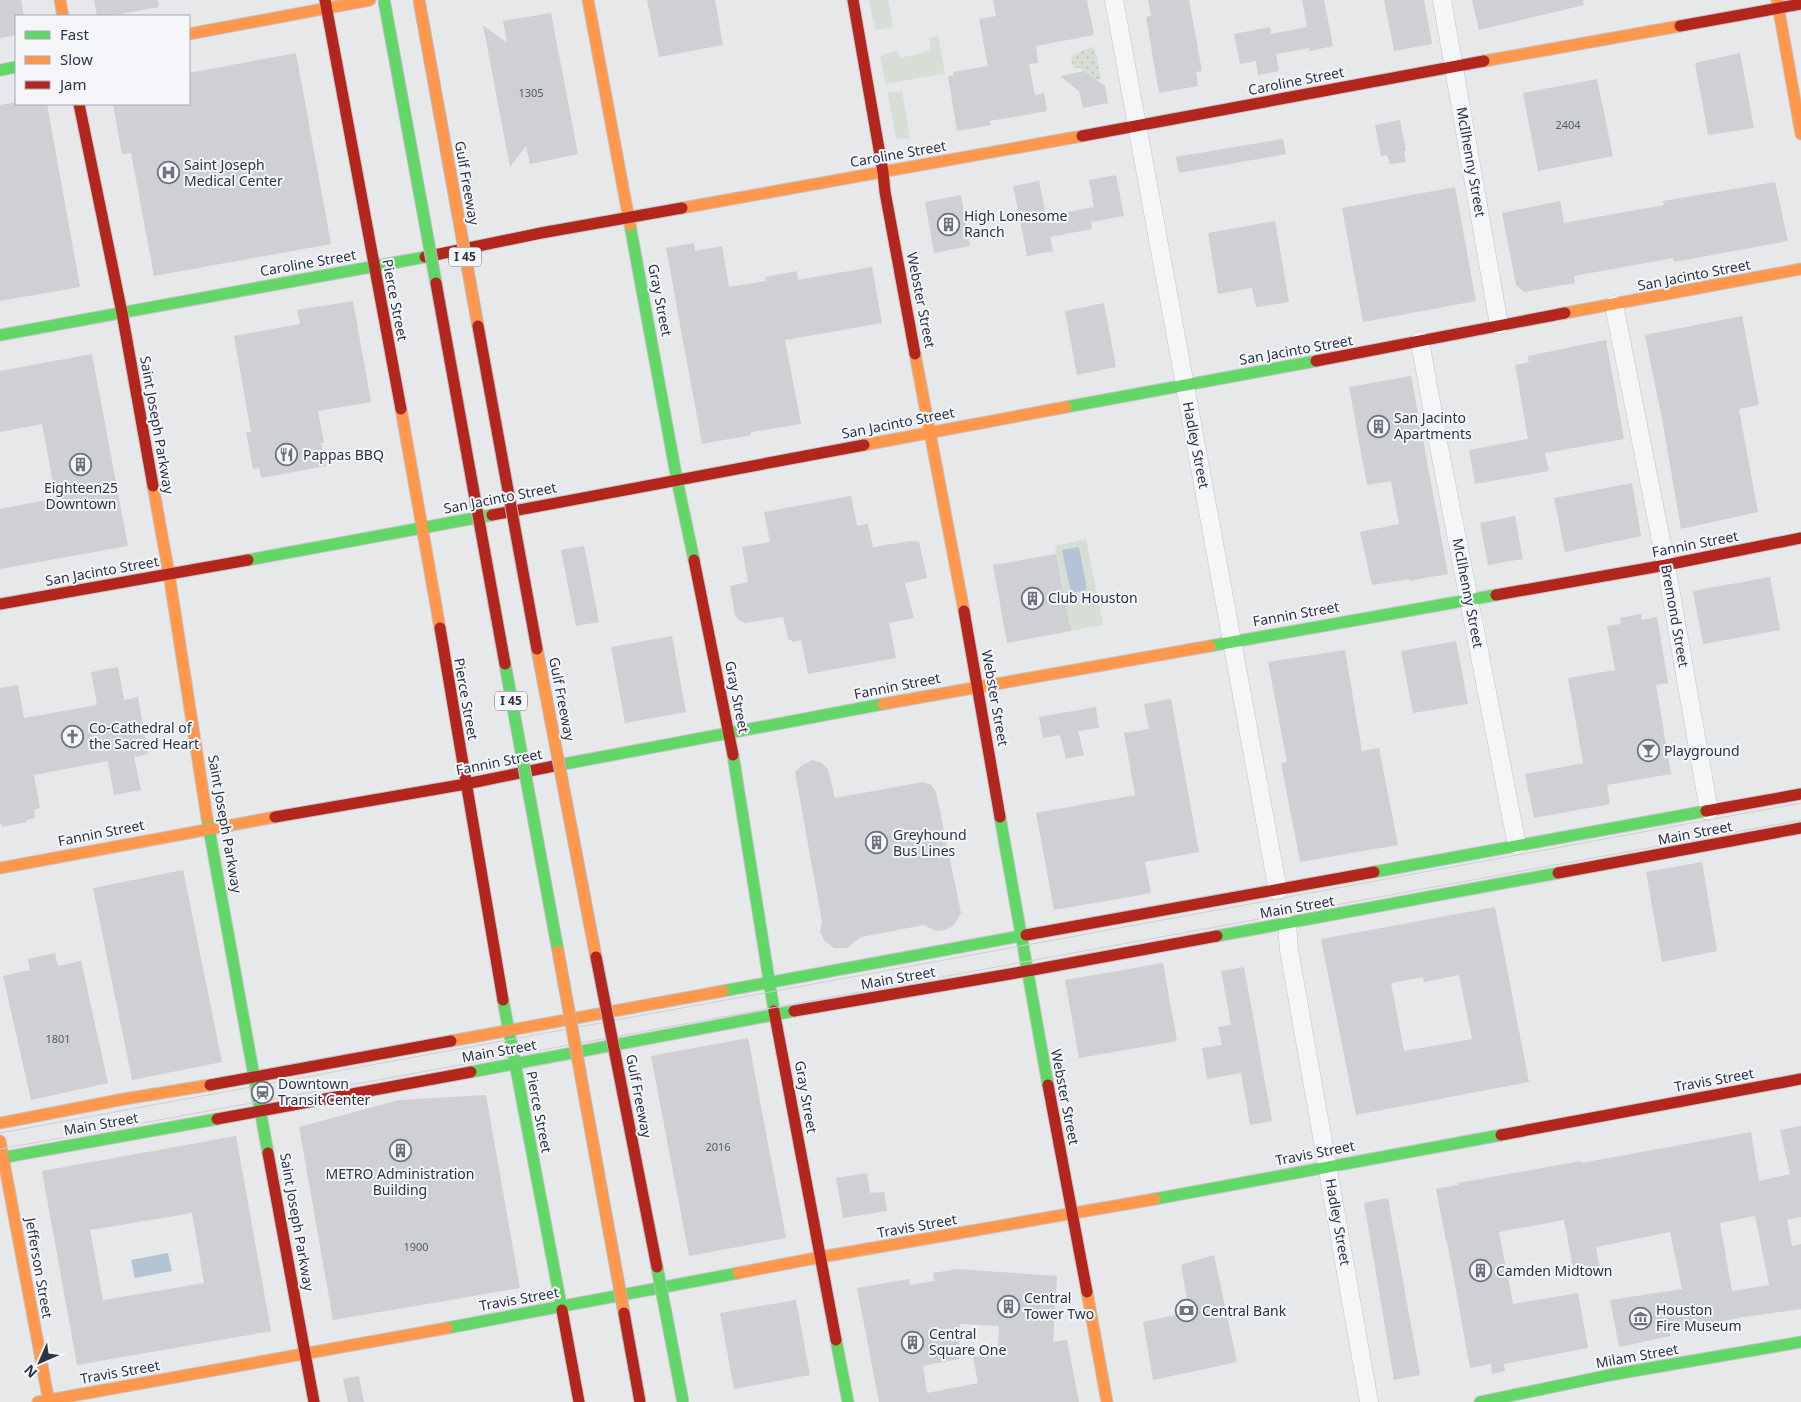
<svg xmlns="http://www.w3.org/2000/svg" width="1801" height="1402" viewBox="0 0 1801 1402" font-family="'Noto Sans',sans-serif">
  <defs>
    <pattern id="park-dots" width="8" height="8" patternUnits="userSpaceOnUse" patternTransform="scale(1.25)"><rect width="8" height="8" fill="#d6ded6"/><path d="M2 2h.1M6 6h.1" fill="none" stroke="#b8bfb9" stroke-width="1.8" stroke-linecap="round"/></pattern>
  </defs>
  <rect width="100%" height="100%" fill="#e6e8ea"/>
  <path fill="#d6ded6" d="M869,0H888L893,27L877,30L875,29Z
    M938,36L945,73L886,84L880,57L884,54L898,51L900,58L931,51L929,38Z
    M902,91L910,139L896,138L888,95L889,92Z
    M1086,539L1103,625L1071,631L1055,546Z"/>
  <path fill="url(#park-dots)" d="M1094,46L1101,78L1097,80L1080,68H1073L1071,56Z"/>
  <path fill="#b4c4d5" d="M1079,547L1087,590L1071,593L1062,550Z
    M168,1253L172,1271L135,1278L131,1260Z"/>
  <path fill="#ced0d3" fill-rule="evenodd" d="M0,0H21L24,16H16V35L0,38Z
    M94,0H158L159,7L108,16H97Z
    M647,0H715L723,45L659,57Z
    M993,0H1087L1094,35L1036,46L1038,63L1029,64L1035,95L1044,93L1047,111L990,121L991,125L957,131L948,76L954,75L953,72L988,66L979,19L996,16Z
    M1148,0H1189L1202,71L1196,72L1198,86L1159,93L1146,17L1151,16Z
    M1302,0H1324L1333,46L1310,51L1309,48L1276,54L1279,71L1258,75L1256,61L1240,64L1234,34L1270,27L1271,34L1307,27Z
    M1384,0H1424L1432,44L1394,51Z
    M1472,0H1583L1584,5L1479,30Z
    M551,13L578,154L530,164L526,146L510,167L483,25L507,43L503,21Z
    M296,53L331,244L154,276L131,153L122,154L113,104H189V73Z
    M1740,53L1754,128L1708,135L1695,63Z
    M1084,71L1105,86L1108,103L1083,108L1079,91L1060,76Z
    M1597,79L1613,156L1538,171L1523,93Z
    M16,102V104H47L80,287L0,301V105Z
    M1400,120L1406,151H1404L1406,162L1390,164L1387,155L1381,156L1375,125Z
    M1283,139L1286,154L1179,173L1176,157Z
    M1116,175L1124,216L1091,222L1092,229L1050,237L1053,251L1027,256L1013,186L1039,181L1046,216L1094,207L1089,180Z
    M1775,182L1788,241L1674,262L1673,258L1574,276L1575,283L1524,292L1516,285L1502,213L1560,201L1564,223L1664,205L1663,201Z
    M1455,187L1476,301L1363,322L1342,208Z
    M961,195L970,246L934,253L925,202Z
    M1275,221L1289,302L1256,307L1252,288L1218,294L1208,233Z
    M694,243L695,251L722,246L729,287L766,281L765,277L797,271L798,280L872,267L882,323L785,340L801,424L751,432V435L702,444L666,248Z
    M353,301L371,402L318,411L324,443H321L326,466L261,478L259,468L253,469L246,432H251L234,336L300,324L297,310Z
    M1104,303L1116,367L1077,375L1065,311Z
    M1742,316L1759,405L1739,409L1758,512L1681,529L1663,424L1645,335Z
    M1606,340L1624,439L1545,453L1549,471L1475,484L1469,450L1528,439L1515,365L1529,362L1528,356Z
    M92,354L128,546L0,569V509L56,498L42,424L0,432V371Z
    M1411,376L1448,574L1409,581V579L1372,585L1360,532L1399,524L1391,481L1367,485L1349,387Z
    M1632,483L1641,536L1565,552L1554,498Z
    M851,496L857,526L868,524L873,547L911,541L919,542L927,578L905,583L914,618L889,623L896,658L808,674L801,640L793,642L788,638L783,617L745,623L740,621L735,615L730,586L748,582L742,547L770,542L764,512Z
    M1515,516L1523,559L1488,565L1480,523Z
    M584,546L599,622L576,626L561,550Z
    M1056,554L1071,631L1007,643L993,565Z
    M1770,577L1780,630L1703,644L1693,591Z
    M1641,614L1642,620L1657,617L1668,683L1656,685L1671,774L1607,785L1610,804L1534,818L1525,774L1583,763L1568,678L1615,670L1607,626L1621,624L1620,618Z
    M672,636L686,712L625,723L611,647Z
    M1456,641L1468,704L1413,713L1401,651Z
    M1345,650L1362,751L1379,748L1398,845L1300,862L1281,763L1287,762L1268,662Z
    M118,667L124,700L138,697L148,754L134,757L141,790L114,795L108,761L34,775L40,808L34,810L35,818L26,820L27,822L2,827V824H0V688L18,685L24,718L97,705L91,672Z
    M1171,699L1199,852L1145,862L1151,893L1054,910L1036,813L1135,795L1124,733L1149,729L1144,704Z
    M1096,707L1099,728L1078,731L1084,755L1066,759L1060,735L1043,738L1039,717Z
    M812,760L822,763L828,769L835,798L923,782L931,785L936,792L961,913L954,925L945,930L936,931L924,925L861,937L847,948H834L825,941L820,932L822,922L795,772L801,766Z
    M1702,862L1717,951L1662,962L1646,872Z
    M183,870L222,1062L132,1080L93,888Z
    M1495,907L1529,1082L1356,1115L1321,939ZM1459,975L1472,1039L1404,1051L1391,983L1423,977L1424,982Z
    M55,953L58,966L81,961L108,1083L31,1100L3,976L30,970L28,959Z
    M1163,963L1177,1041L1079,1058L1065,980Z
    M1244,967L1272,1121L1250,1125L1241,1073L1207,1079L1202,1048L1222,1045L1218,1027L1231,1025L1221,971Z
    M748,1038L786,1238L689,1256L651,1056Z
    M486,1095L520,1288L333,1320L299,1127L399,1100Z
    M1801,1126V1217L1787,1220L1792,1246L1801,1244V1309L1743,1317L1670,1332V1336L1619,1347L1610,1300L1682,1289L1670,1232L1596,1247L1600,1268L1574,1273L1564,1220L1499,1232L1513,1304L1578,1293L1588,1348L1504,1364L1505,1371L1492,1374L1491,1364L1470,1368L1447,1241H1446L1436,1189L1458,1185V1183L1581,1161V1163L1751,1132L1759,1181L1790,1174L1780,1130ZM1755,1216L1769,1285L1732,1291L1720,1223Z
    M236,1136L271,1331L77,1365L42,1171ZM192,1213L204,1283L103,1300L90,1230Z
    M867,1173L870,1193L884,1192L887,1211L843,1218L836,1178Z
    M1388,1198L1420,1375L1394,1380L1364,1203Z
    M1214,1255L1237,1362L1153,1380L1143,1322L1189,1312L1181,1265Z
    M957,1269L1057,1276L1053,1342L1067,1340L1079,1402H879L857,1288L909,1279L910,1285L934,1281L933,1273ZM960,1324L999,1326L998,1353L973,1357L978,1383L927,1393L923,1366L959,1359Z
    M796,1300L810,1375L734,1389L720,1313Z
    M359,1376L364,1402H348L343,1379Z"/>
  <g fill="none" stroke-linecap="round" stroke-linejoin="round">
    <defs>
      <path id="street" d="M1114,0L1278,891
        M1442,0L1499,325
        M1614,305L1666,565L1709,811
        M1420,341L1439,447L1517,845
        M1287,924L1289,950L1369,1402"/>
      <path id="fast" d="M0,70L16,67
        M630,225L677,480L694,560
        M0,335L425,257
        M1066,407L1316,361
        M248,560L492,515
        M1210,646L1496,595
        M733,755L774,1011
        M559,765L883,704
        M1000,817L1048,1085
        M207,818L268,1153
        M1374,872L1706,811
        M1217,936L1558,873
        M723,991L1026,935
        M503,1000L562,1310
        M471,1072L794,1011
        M0,1158L217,1119
        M1155,1199L1501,1135
        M447,1328L738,1273
        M836,1340L848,1402
        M1480,1402L1610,1375L1801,1342"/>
      <path id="slow" d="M60,0L63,16
        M588,0L630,225
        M1777,0L1801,134
        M189,34L370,0
        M1484,61L1680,26
        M682,208L1082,136
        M1565,313L1801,269
        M915,354L964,611
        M401,409L440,628
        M864,445L1066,407
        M153,486L169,574L207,818
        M883,704L1210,646
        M0,868L275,817
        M451,1041L723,991
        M0,1123L124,1099L210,1085
        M0,1141L49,1402
        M738,1273L821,1257L1155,1199
        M1087,1292L1107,1402
        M38,1402L447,1328"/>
      <path id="jam" d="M325,0L401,409
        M853,0L883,172L885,192L915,354
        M1680,26L1801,4
        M79,104L122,313L153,486
        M1082,136L1484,61
        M425,257L541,233L682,208
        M1316,361L1565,313
        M492,515L864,445
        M694,560L733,755
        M1496,595L1666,565L1801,538
        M0,604L248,560
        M964,611L1000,817
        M440,628L503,1000
        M1706,811L1801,794
        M275,817L466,784L559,765
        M1558,873L1801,828
        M1026,935L1374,872
        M774,1011L836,1340
        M794,1011L1027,971L1217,936
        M210,1085L451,1041
        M1048,1085L1087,1292
        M217,1119L471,1072
        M1501,1135L1801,1079
        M268,1153L314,1402
        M562,1310L579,1402"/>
    </defs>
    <use href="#street" stroke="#c4c6c8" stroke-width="19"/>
    <use href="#fast" stroke="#c4c6c8" stroke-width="13"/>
    <use href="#slow" stroke="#c4c6c8" stroke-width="13"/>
    <use href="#jam" stroke="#c4c6c8" stroke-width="13"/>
    <use href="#street" stroke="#f5f6f7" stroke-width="18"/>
    <use href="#fast" stroke="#63d668" stroke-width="11"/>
    <use href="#slow" stroke="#ff974d" stroke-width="11"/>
    <use href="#jam" stroke="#b3261e" stroke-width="11"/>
    <path stroke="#cecfd2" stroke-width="1" d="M0,1133L1801,803
      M0,1149L1801,820"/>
    <defs>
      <path id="fast-bridge" d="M384,0L436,283
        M505,664L558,951
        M657,1267L683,1402"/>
      <path id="slow-bridge" d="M419,0L478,326
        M537,649L596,957
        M558,951L624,1313"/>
      <path id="jam-bridge" d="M436,283L505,664
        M478,326L537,649
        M596,957L657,1267
        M624,1313L640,1402"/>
    </defs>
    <use href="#fast-bridge" stroke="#b8bbbf" stroke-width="13" stroke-linecap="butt"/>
    <use href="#slow-bridge" stroke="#b8bbbf" stroke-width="13" stroke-linecap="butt"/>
    <use href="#jam-bridge" stroke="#b8bbbf" stroke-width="13" stroke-linecap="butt"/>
    <use href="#fast-bridge" stroke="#63d668" stroke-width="11"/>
    <use href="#slow-bridge" stroke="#ff974d" stroke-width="11"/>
    <use href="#jam-bridge" stroke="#b3261e" stroke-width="11"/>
  </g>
  <defs>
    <symbol id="hospital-ring" viewBox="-11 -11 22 22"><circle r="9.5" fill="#f4f6f9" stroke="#6c737f" stroke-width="1.5"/><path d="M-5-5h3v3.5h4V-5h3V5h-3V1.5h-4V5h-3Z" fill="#6c737f"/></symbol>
    <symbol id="building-ring" viewBox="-11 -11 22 22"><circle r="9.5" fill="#f4f6f9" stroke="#6c737f" stroke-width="1.5"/><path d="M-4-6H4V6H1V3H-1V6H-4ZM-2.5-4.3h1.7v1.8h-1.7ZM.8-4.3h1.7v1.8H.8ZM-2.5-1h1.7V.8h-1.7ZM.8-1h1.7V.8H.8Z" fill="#6c737f"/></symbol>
    <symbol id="restaurant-ring" viewBox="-11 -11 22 22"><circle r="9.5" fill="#f4f6f9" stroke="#6c737f" stroke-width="1.5"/><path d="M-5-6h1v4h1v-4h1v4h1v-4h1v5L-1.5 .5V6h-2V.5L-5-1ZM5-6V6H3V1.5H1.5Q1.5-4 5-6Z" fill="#6c737f"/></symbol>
    <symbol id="church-ring" viewBox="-11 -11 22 22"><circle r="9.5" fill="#f4f6f9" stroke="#6c737f" stroke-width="1.5"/><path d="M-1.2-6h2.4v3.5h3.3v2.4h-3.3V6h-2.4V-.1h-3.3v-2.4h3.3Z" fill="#6c737f"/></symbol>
    <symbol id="bar-ring" viewBox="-11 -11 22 22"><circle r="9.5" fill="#f4f6f9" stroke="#6c737f" stroke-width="1.5"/><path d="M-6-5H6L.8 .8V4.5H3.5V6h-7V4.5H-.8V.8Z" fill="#6c737f"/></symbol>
    <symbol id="station-ring" viewBox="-11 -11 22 22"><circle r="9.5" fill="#f4f6f9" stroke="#6c737f" stroke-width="1.5"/><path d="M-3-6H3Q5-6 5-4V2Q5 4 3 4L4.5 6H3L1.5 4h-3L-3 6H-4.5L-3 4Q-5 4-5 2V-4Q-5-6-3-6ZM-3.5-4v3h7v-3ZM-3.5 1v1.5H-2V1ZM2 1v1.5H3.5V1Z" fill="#6c737f"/></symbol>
    <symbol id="bank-ring" viewBox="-11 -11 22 22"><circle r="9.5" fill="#f4f6f9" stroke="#6c737f" stroke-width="1.5"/><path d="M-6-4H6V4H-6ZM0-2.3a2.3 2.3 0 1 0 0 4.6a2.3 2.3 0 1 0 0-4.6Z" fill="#6c737f"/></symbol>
    <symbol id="museum-ring" viewBox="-11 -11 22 22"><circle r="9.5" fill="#f4f6f9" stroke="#6c737f" stroke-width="1.5"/><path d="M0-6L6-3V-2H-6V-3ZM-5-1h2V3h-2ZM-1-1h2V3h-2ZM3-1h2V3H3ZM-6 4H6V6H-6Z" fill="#6c737f"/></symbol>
  </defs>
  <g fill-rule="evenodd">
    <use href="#hospital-ring" x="156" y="160" width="25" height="25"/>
    <use href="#building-ring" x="936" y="212" width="25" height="25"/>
    <use href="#building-ring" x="1366" y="414" width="25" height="25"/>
    <use href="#restaurant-ring" x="274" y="442" width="25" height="25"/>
    <use href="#building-ring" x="68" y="452" width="25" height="25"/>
    <use href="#building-ring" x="1020" y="586" width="25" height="25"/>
    <use href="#church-ring" x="60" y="724" width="25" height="25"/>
    <use href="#bar-ring" x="1636" y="738" width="25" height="25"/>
    <use href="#building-ring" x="864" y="830" width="25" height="25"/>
    <use href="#station-ring" x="250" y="1080" width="25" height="25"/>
    <use href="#building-ring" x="388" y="1138" width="25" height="25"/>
    <use href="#building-ring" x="1468" y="1258" width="25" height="25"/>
    <use href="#building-ring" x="996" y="1294" width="25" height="25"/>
    <use href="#bank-ring" x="1174" y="1298" width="25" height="25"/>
    <use href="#museum-ring" x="1628" y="1306" width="25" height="25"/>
    <use href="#building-ring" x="900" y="1330" width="25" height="25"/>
  </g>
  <g text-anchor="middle" stroke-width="4" stroke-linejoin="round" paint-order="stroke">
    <g font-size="11" fill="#545c69">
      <text x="531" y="97">1305</text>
      <text x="1568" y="129">2404</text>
      <text x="58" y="1043">1801</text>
      <text x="718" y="1151">2016</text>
      <text x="416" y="1251">1900</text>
    </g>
    <g fill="#f4f6f9" stroke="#676e7b" stroke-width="1">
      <rect x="449" y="247.5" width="32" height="19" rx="4"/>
      <rect x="495" y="691.5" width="32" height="19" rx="4"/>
    </g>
    <g font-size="12" font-weight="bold" fill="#2b3445">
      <text x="465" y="261">I 45</text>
      <text x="511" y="705">I 45</text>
    </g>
    <g font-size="14" fill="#2b3445" stroke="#f4f6f9">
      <text transform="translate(1296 81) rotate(-11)" y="5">Caroline Street</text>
      <text transform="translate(898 154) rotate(-10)" y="5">Caroline Street</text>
      <text transform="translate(1471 162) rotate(80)" y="5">McIlhenny Street</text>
      <text transform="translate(467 183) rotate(80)" y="5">Gulf Freeway</text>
      <text transform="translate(308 263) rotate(-10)" y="5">Caroline Street</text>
      <text transform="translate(1694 275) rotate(-11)" y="5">San Jacinto Street</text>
      <text transform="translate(395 300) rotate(79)" y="5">Pierce Street</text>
      <text transform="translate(660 300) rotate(79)" y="5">Gray Street</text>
      <text transform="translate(921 300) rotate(79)" y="5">Webster Street</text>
      <text transform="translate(1296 350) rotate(-10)" y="5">San Jacinto Street</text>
      <text transform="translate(898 423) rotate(-11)" y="5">San Jacinto Street</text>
      <text transform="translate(157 425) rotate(80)" y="5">Saint Joseph Parkway</text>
      <text transform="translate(1196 445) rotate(79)" y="5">Hadley Street</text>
      <text transform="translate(500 498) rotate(-11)" y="5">San Jacinto Street</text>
      <text transform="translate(1695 544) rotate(-11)" y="5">Fannin Street</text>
      <text transform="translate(102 571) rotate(-10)" y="5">San Jacinto Street</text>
      <text transform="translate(1468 593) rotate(79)" y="5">McIlhenny Street</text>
      <text transform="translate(1296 614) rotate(-10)" y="5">Fannin Street</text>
      <text transform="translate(1675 616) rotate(80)" y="5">Bremond Street</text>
      <text transform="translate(897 686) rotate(-11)" y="5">Fannin Street</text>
      <text transform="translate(737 697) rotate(79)" y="5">Gray Street</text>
      <text transform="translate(995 698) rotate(80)" y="5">Webster Street</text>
      <text transform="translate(466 699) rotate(80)" y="5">Pierce Street</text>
      <text transform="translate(562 699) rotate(79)" y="5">Gulf Freeway</text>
      <text transform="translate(499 762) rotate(-11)" y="5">Fannin Street</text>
      <text transform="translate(225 824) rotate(80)" y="5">Saint Joseph Parkway</text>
      <text transform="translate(101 833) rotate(-11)" y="5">Fannin Street</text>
      <text transform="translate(1695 833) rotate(-11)" y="5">Main Street</text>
      <text transform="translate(1297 907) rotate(-10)" y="5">Main Street</text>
      <text transform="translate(898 978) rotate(-10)" y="5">Main Street</text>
      <text transform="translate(499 1051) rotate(-10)" y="5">Main Street</text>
      <text transform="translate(1714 1080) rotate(-10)" y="5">Travis Street</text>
      <text transform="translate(639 1096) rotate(79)" y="5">Gulf Freeway</text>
      <text transform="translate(806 1097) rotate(80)" y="5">Gray Street</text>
      <text transform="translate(1065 1097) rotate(79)" y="5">Webster Street</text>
      <text transform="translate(539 1112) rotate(79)" y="5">Pierce Street</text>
      <text transform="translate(101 1124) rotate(-10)" y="5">Main Street</text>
      <text transform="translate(1315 1153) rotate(-11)" y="5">Travis Street</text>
      <text transform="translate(297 1222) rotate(80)" y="5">Saint Joseph Parkway</text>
      <text transform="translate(1338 1222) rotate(80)" y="5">Hadley Street</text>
      <text transform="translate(917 1226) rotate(-10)" y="5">Travis Street</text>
      <text transform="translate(39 1268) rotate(80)" y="5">Jefferson Street</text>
      <text transform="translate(519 1299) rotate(-10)" y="5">Travis Street</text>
      <text transform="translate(1637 1356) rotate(-10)" y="5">Milam Street</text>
      <text transform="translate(120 1372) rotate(-10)" y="5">Travis Street</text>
    </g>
    <g font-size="14" fill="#2b3445" stroke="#f4f6f9" text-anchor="start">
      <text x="184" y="170">Saint Joseph<tspan x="184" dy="16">Medical Center</tspan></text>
      <text x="964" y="221">High Lonesome<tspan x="964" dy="16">Ranch</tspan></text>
      <text x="1394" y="423">San Jacinto<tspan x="1394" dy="16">Apartments</tspan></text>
      <text x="303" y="460">Pappas BBQ</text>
      <text x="81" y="493" text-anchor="middle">Eighteen25<tspan x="81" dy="16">Downtown</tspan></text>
      <text x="1048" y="603">Club Houston</text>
      <text x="89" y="733">Co-Cathedral of<tspan x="89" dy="16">the Sacred Heart</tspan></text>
      <text x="1664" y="756">Playground</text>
      <text x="893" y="840">Greyhound<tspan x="893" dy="16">Bus Lines</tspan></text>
      <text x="278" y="1089">Downtown<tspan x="278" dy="16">Transit Center</tspan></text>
      <text x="400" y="1179" text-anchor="middle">METRO Administration<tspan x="400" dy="16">Building</tspan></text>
      <text x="1496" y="1276">Camden Midtown</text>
      <text x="1024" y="1303">Central<tspan x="1024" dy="16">Tower Two</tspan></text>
      <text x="1656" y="1315">Houston<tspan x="1656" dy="16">Fire Museum</tspan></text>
      <text x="1202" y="1316">Central Bank</text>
      <text x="929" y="1339">Central<tspan x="929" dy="16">Square One</tspan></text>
    </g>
  </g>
  <rect x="15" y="15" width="175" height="90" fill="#f4f6f9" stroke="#a4a8b1"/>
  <rect x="25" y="31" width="25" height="8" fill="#63d668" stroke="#a4a8b1"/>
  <text x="60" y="40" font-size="15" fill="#2b3445">Fast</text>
  <rect x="25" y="56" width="25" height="8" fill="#ff974d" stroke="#a4a8b1"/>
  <text x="60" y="65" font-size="15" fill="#2b3445">Slow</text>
  <rect x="25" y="81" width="25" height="8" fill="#b3261e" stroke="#a4a8b1"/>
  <text x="60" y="90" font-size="15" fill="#2b3445">Jam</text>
  <g transform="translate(40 1362) rotate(225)" stroke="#f4f6f9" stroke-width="4" paint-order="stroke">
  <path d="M0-4L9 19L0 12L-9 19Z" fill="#2b3445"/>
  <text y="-8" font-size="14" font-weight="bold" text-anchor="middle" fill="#2b3445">N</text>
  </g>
</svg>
